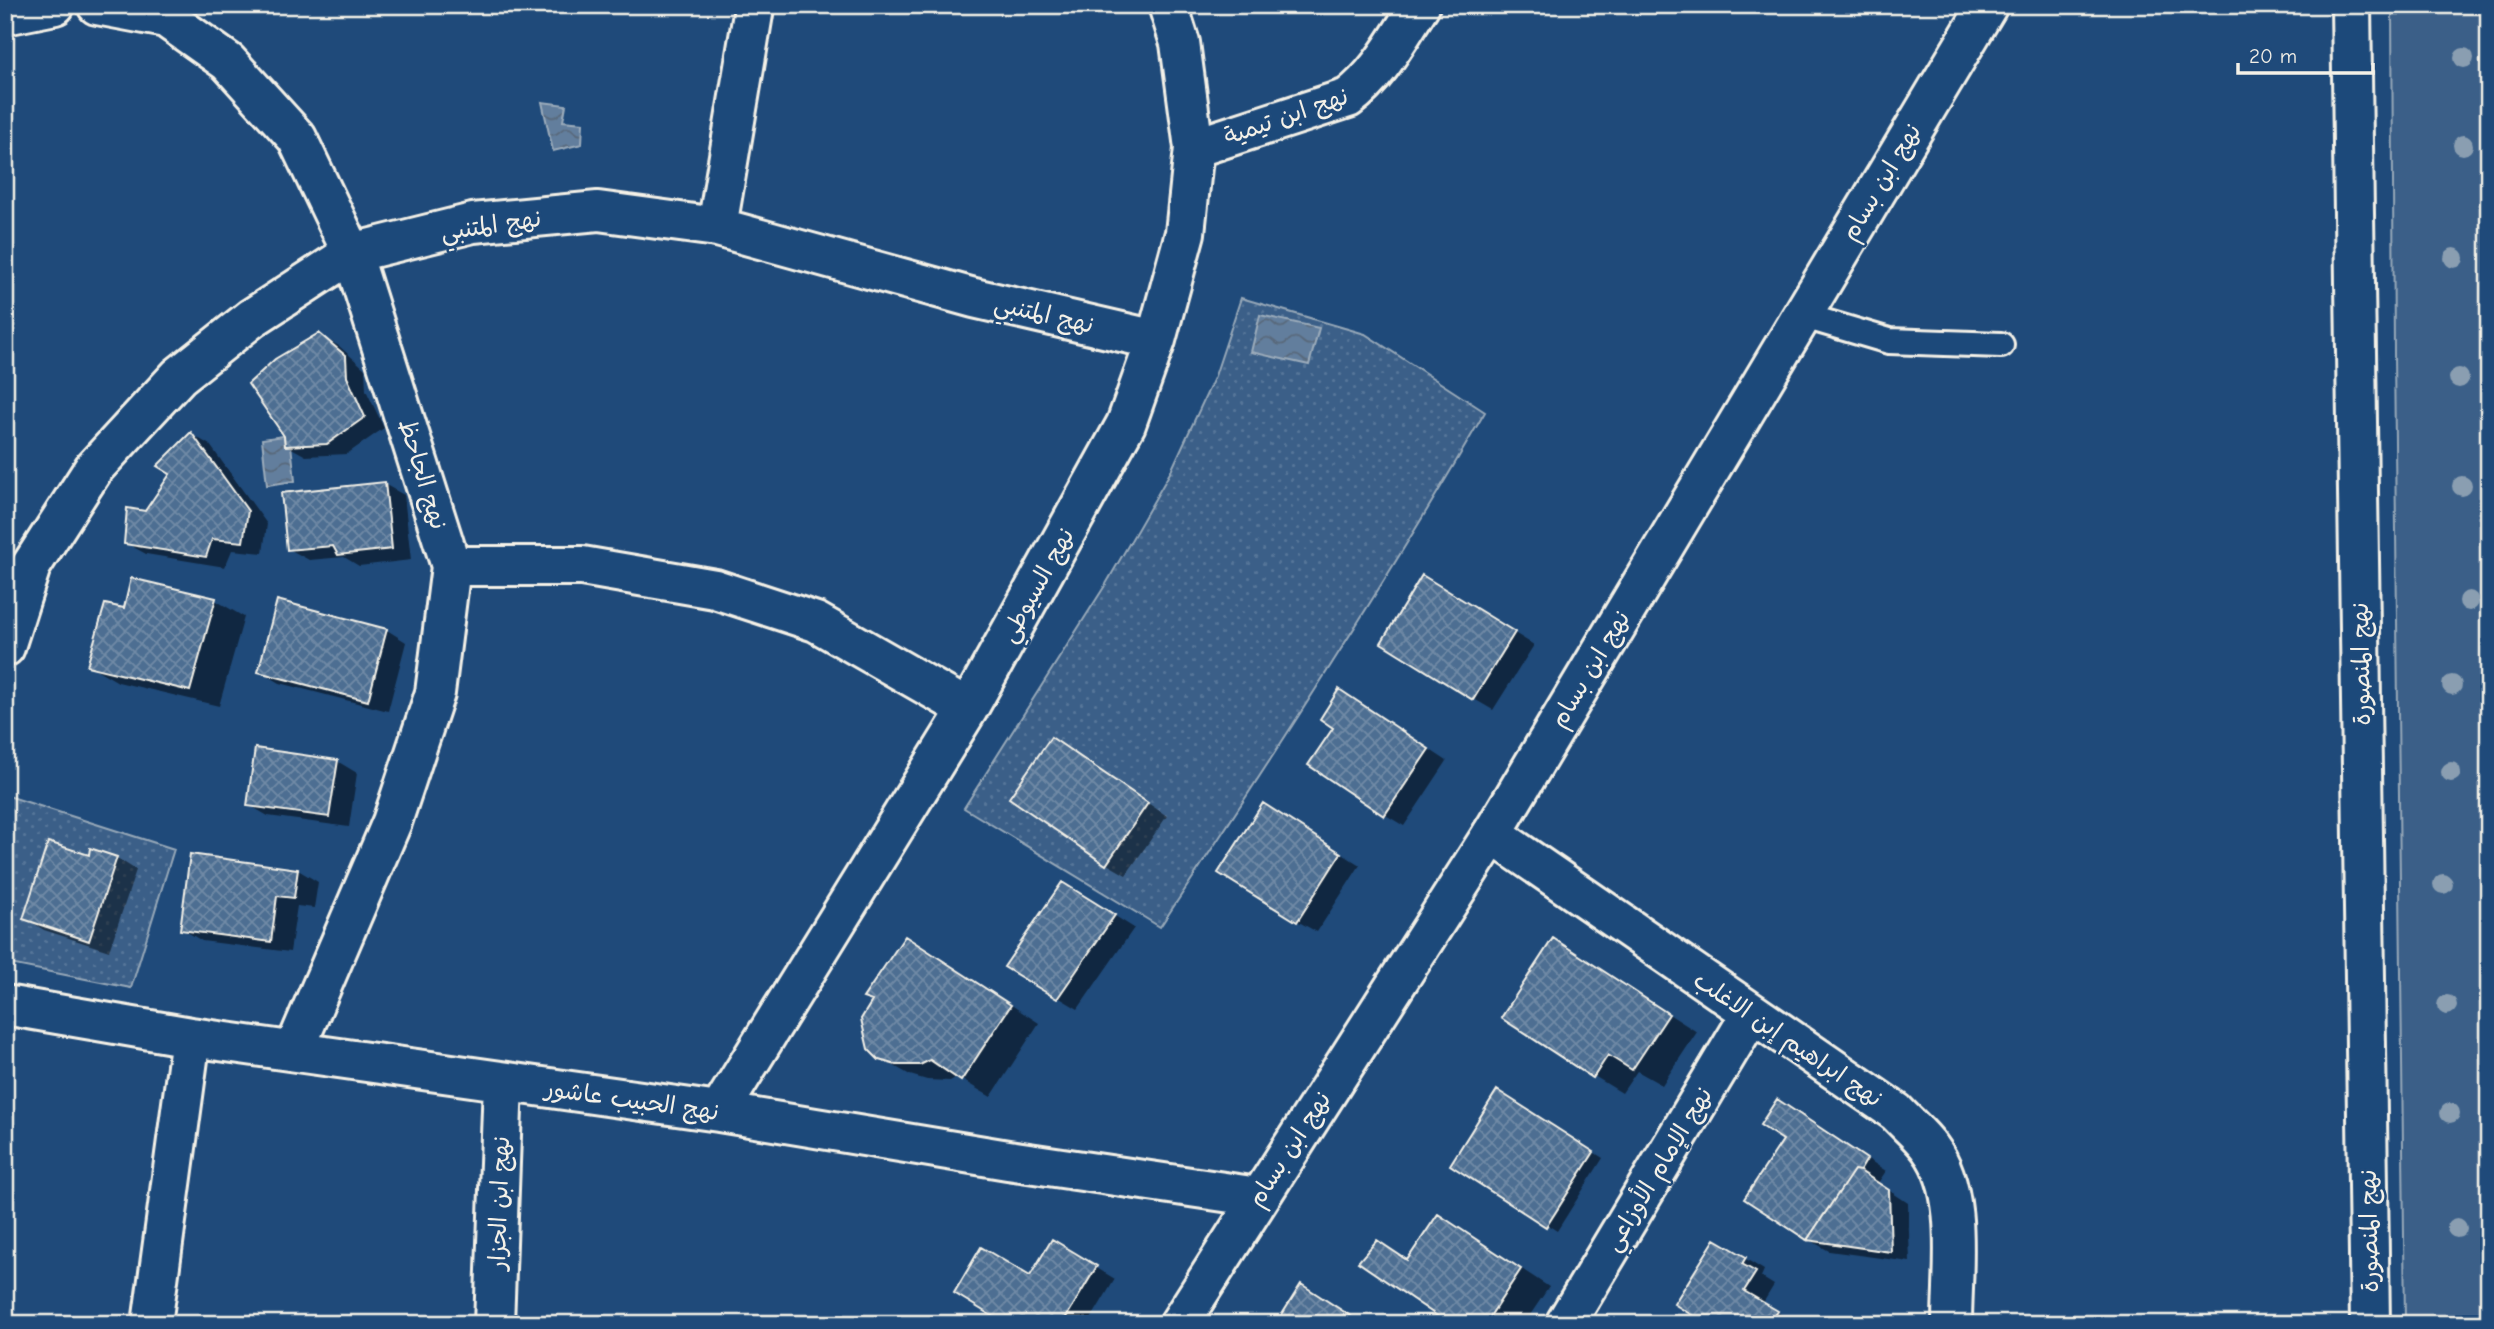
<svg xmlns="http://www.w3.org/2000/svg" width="2494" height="1329" viewBox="0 0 2494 1329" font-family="'Comic Neue','Playpen Sans Arabic',sans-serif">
  <defs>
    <pattern id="garden-dots" width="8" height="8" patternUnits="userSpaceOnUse" patternTransform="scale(1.75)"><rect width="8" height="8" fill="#3a5f88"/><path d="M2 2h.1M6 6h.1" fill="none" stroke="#577699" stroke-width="1.8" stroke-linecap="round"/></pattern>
    <pattern id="water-waves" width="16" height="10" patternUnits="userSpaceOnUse" patternTransform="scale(1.75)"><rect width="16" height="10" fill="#627e9d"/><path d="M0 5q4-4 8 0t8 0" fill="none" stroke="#58687a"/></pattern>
    <pattern id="building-cross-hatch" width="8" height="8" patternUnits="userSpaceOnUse" patternTransform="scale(1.75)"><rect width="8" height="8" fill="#4d6e92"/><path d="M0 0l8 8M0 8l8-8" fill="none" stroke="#708aa6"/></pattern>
  </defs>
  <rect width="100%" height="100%" fill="#1f4a7a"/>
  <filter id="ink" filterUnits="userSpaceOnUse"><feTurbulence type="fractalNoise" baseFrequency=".0143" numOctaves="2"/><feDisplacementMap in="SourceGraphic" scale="14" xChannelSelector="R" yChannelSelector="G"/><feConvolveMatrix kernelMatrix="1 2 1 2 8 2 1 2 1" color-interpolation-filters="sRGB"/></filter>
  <g filter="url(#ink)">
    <path fill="#3a5f88" stroke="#97a8b8" stroke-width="2" d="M2392,5H2489V1324H2405L2394,355Z"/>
    <path fill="url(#garden-dots)" stroke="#97a8b8" stroke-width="2" d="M1241,298L1365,334L1485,412C1383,588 1273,758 1160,927L964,808L1106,584L1171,471L1215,376Z
      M5,795L174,849L131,988L5,963Z"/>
    <path fill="url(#water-waves)" stroke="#9cacbb" stroke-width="2" d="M542,102L566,105L563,121L583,123L582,144L553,151Z
      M1260,315L1319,328L1309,365L1251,352Z
      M284,436L285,445H291L295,481L267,485L262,439Z"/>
    <path fill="#0007" d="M319,335L339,346L365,369L366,390L384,428L347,454L306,456L286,445V435Z
      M191,434L210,445L267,524L263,553L232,550L225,567L146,554L126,543L172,473Z
      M384,484L404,495L411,560L359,566L344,557L309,560L289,549Z
      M1443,589L1534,645L1493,710L1474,699Z
      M215,600L244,617L219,706L118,682L89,665L126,610Z
      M279,602L387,630L406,642L388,711L280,683L260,671Z
      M1359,703L1447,761L1404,826L1384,814Z
      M1071,751L1167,816L1126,875L1107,864Z
      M337,761L357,773L349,827L268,816L249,805Z
      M1283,817L1360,865L1317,932L1297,921Z
      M92,850L117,858L136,870L109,951L44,930L25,918L90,857Z
      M192,856L298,870L318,882L314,908L297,906L290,952L202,941L182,929Z
      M1082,895L1134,928L1078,1009L1006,966Z
      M1554,941L1697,1032L1662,1085L1637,1071L1622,1093L1594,1076Z
      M934,955L1039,1023L991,1097L957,1077L950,1081L927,1080L910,1075L880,1058L873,1002L865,998Z
      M1507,1098L1603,1158L1557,1231L1452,1164Z
      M1797,1113L1886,1171L1878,1183L1908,1203L1910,1262L1829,1251L1808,1239L1785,1139Z
      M1467,1233L1549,1287L1524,1324H1452L1409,1261Z
      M1052,1241L1115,1279L1088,1324H1009L1030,1278Z
      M1716,1241L1764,1270L1761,1277L1774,1285L1763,1303L1796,1324H1701Z"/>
    <path fill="url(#building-cross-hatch)" stroke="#f4f1e8" stroke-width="2" d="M319,333L346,356L347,377L365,417L327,444L285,446L284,436L248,384L275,359Z
      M191,432L248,511L243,542L212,539L206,557L124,544L127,508L145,511L170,474L157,466Z
      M385,482L392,549L338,555L333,546L287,550L281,493Z
      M1422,575L1515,632L1473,700L1381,643Z
      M131,578L216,598L190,691L87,666L105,604L124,608Z
      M277,600L387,629L368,701L258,672Z
      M1339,689L1429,749L1384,816L1308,765L1333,728L1320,719Z
      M1051,737L1148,803L1106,865L1009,798Z
      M255,748L338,760L329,817L247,806Z
      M1263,803L1341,853L1297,922L1218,873Z
      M48,842L89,855L90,848L117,857L89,941L23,919Z
      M190,854L298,869L294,898L277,896L271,942L180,930Z
      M1062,882L1115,915L1057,999L1004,967Z
      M905,936L1011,1005L961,1081L930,1060L920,1065H896L879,1060L868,1049L861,1019L872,1001L863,998Z
      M1553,938L1669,1014L1632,1070L1608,1055L1593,1078L1501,1018Z
      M1497,1090L1594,1152L1546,1227L1450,1165Z
      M1777,1099L1867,1159L1860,1171L1854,1170L1807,1240L1744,1199L1783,1140L1760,1125Z
      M1854,1170L1860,1171L1889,1190L1891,1252L1807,1240Z
      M1438,1214L1521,1269L1485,1324H1449L1358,1262L1377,1240L1407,1260Z
      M1052,1239L1097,1266L1062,1324H1005L954,1293L981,1247L1030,1276Z
      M1715,1239L1746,1257L1742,1264L1756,1272L1744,1291L1778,1311L1770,1324H1699L1701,1321L1674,1304Z
      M1301,1284L1363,1324H1276Z"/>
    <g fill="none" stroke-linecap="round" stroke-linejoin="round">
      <defs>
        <path id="lane" d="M1801,315L1889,341L2001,345"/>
        <path id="street" d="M97,5L166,18L228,62L297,138L352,253L451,566L435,693L392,822L294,1051
          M2351,5L2370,1324
          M5,15L55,5
          M1194,148L1348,98C1379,75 1398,38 1420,5
          M717,227L754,8
          M451,566H582L715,589L816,622L968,709
          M5,647L31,566L94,468L179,376L252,318L352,253L473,223L598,211L717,227L974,298L1156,340
          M1492,834L1896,1112C1907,1124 1921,1135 1930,1148C1964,1193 1952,1270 1952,1324
          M5,1005L191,1037L719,1112L1008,1160L1258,1197
          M719,1112L968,709L1126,424L1156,340L1185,233L1194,148L1180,43L1168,5
          M152,1324L191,1037
          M494,1324L503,1082
          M1565,1324L1751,1014"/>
        <path id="secondary" d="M1179,1324L1492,834L1988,5"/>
      </defs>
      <use href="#lane" stroke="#f4f1e8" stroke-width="30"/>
      <use href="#street" stroke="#f4f1e8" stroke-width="44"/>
      <use href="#secondary" stroke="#f4f1e8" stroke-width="44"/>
      <use href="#lane" stroke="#1f4a7a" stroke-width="24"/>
      <use href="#street" stroke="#1f4a7a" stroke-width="38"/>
      <use href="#secondary" stroke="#1f4a7a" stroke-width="38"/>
    </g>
    <g fill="#8a9eb1">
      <circle cx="2464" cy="58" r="10"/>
      <circle cx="2463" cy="145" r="10"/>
      <circle cx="2454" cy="258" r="10"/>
      <circle cx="2459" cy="378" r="10"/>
      <circle cx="2462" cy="486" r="10"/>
      <circle cx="2469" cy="601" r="10"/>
      <circle cx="2452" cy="685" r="10"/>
      <circle cx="2451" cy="772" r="10"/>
      <circle cx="2443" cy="884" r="10"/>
      <circle cx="2447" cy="1005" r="10"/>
      <circle cx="2450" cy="1113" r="10"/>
      <circle cx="2457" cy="1228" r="10"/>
    </g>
  </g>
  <g text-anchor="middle" stroke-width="5" stroke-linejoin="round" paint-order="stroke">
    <g font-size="24" fill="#f4f1e8" stroke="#1f4a7a">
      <text transform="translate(1286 116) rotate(-19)" y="8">نهج ابن تيمية</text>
      <text transform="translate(1881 182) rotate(-59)" y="8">نهج ابن بسام</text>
      <text transform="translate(491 225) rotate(-8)" y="8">نهج المتنبي</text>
      <text transform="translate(1044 314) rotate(13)" y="8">نهج المتنبي</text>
      <text transform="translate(423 474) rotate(73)" y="8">نهج الجاحظ</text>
      <text transform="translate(1037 585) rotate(-61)" y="8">نهج السيوطي</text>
      <text transform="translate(2361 664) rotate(-91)" y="8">نهج المنصورة</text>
      <text transform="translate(1590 669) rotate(-59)" y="8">نهج ابن بسام</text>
      <text transform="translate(1788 1039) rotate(34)" y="8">نهج ابراهيم إبن الاغلب</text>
      <text transform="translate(632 1100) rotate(8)" y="8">نهج الحبيب عاشور</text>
      <text transform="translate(1289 1149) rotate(-57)" y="8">نهج ابن بسام</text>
      <text transform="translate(1658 1169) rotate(-59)" y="8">نهج الإمام الأوزاعي</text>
      <text transform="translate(499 1203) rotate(-88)" y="8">نهج ابن الجزار</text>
      <text transform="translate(2369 1231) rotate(-91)" y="8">نهج المنصورة</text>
    </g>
  </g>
  <rect width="2494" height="1329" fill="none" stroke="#1f4a7a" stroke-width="28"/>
  <rect x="14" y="14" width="2466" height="1301" fill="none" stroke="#f4f1e8" stroke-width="2.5" filter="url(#ink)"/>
  <path d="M2238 63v10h135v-10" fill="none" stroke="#f4f1e8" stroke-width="3.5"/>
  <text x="2249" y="63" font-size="21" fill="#f4f1e8" stroke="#1f4a7a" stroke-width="5" paint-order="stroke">20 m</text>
</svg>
